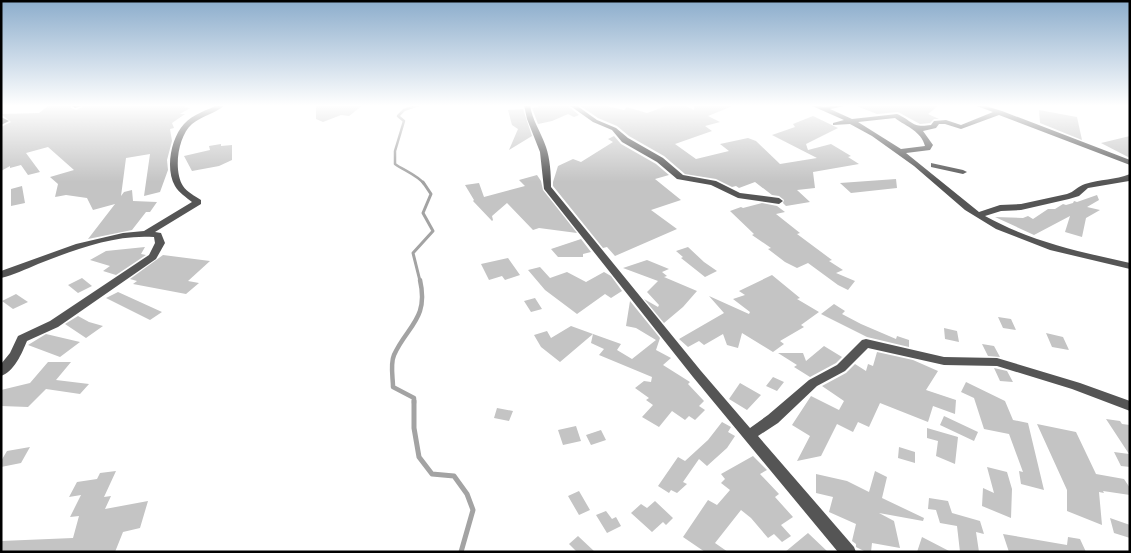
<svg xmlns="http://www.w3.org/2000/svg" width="1131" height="553" viewBox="0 0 1131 553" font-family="Figtree,sans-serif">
  <rect width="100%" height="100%" fill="#fff"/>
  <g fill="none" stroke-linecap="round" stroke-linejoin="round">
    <path stroke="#a3a3a3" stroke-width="2.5" d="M418,105L404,110L398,116L404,121L395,151V164C403,170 419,176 424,184"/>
    <path stroke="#a3a3a3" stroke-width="3" d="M420,281L413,253L433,231L423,213L431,194L423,182"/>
    <path stroke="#a3a3a3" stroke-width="4.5" d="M414,403V398L393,387C393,378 390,364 394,355C407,326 429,319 420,280"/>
    <path stroke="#a3a3a3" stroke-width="5" d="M414,401V428L419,457L432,474L454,476L467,494L473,510L461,552"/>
  </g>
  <path fill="#c4c4c4" d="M49,105H71V108L76,110L86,105H187L183,107L190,108L180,114H185L172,123L174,128L170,129L172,141L167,160L168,170L160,192L144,196L150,154L126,158L121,196L124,192L132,190L133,201L157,202L150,212H146L132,230L88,239L115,204L93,210L87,198L66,195L55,197L58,184L50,177L74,170L48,147L26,153L40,172L28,175L21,165L10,168V166L1,171V127L11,122L1,114L39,113Z
    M316,105H363L349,116L341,115L323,122L316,119Z
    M535,105H567L579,115L574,117L568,114L552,121L538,124L532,108L539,107Z
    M579,105H602L624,110L627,107L647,113L669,105H684L694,110L695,105H735L708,116L720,122L705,126L712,131L675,144L696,159L729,151L720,144L748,138L756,141L780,164L817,158L772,135L795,127L793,124L813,116L838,128L806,144L808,150L831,144L851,156L848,157L859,164L813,172L815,188L797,190L810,202L786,206L783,203L784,200L779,196L772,195L755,182L739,188L736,186L732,187L716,179L685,174L664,156L629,136L617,126L598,118Z
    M854,105H939L928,114L939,119H934L930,123L920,124L898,112L877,114Z
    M523,109L532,136L509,150L518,129L512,125L508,110Z
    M1039,110L1077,117L1082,140L1040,123Z
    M614,136L621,144L656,164L669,175L655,179L681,200L651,210L677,229L615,256L607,247L603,248L553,186V182L558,166L573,159L581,162L613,142L608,139Z
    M1130,136V158L1101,143Z
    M221,144V146L232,145V160L219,166L192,171L184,156L210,150L209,146Z
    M537,175L541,181L543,190L577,233L539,228L533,230L507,203L492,216L493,220L492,221L473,201L474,200L465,185L479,183L484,197L525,186L519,180Z
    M896,179L897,188L851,193L840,183Z
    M22,186L25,203L11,206V189Z
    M1097,195L1099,200L1087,207L1100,210L1086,218L1082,237L1065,232L1070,216L1034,235L995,217L1023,218L1028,216L1033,219L1048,209H1055L1063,204L1066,205L1073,203L1074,201L1077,202Z
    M762,203L777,206L785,212L776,214L800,233L797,234L832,260L829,261L843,270L836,273L855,281L848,290L838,285L808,263L797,268L785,262L768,249L771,248L752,235L754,234L730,211L741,207L743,208Z
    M581,239L591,252L583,254V257H558L551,249Z
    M145,247L141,254L146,255L116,275L103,271L110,266L90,260L106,251Z
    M688,247L704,262L717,271L705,277L681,258L683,257L676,251Z
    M163,255L210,261L188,281L199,283L186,294L133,284L137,281L130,279Z
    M508,258L520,275L505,280L502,276L489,280L481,264Z
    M647,260L669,269L662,272L667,276L664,277L697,291L683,307L664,323L644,299L658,307L659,305L647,292L658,281L623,268Z
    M540,267L550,278L567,272L586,282L604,272L611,276L622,291L611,298L605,294L577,314L545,290L528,270Z
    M772,275L800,298L797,299L819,312L801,325L804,327L780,341L784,344L773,352L742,333L738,348L727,345L723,334L704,345L699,341L688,347L679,339L724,313L709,296L749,314L750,312L733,299L745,295L739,291Z
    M82,278L92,286L78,293L68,285Z
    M118,292L162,312L150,320L106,298Z
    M16,294L28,302L13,309L2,301Z
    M535,298L542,309L531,312L524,301Z
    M630,301L660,338L656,350L671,358L663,365L690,382L688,384L704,401L699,406L705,410L695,420L689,416L685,420L672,411L659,427L642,417L653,405L646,400L649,398L635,388L644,381L651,382L652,377L599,355L604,349L591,343L593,334L621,344L617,350L632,359L656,340L636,328L626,326Z
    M834,304L845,311L842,314L861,324L896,339L897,336L909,340V347L867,337L821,314Z
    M78,316L89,322L103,326L86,338L65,324Z
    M998,317L1011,319L1016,330L1003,328Z
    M571,326L593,334L560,362L541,347L534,335L547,331L551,338Z
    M944,328L957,331L959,342L945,339Z
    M1046,333L1063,337L1069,350L1052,347Z
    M46,334L80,342L60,357L28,345Z
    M982,344L994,346L1000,357L988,356Z
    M824,346L842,357L836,363L810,377L794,367L797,365L778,353H803L806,361Z
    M877,352L913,360L938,371L926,390L956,400L955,414L933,406L928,422L880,403L869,427L858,422L853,432L837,424L821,456L797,461L810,436L792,425L811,396L839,410L844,401L822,386L846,373L855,364L866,371L868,364L873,366Z
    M48,362H71L56,380L89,384L80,394L46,389L28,407L1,406V390L30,383Z
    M994,368L1007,371L1013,382L1000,381Z
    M773,377L784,382L777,391L766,386Z
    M966,382L1005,401L1013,420L1028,423L1044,490L1021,484L1019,471L1023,472L1009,434L984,429L974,398L961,392Z
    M740,383L761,395L747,410L729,399Z
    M497,408L513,411L509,421L494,418Z
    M944,416L978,432L974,441L940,425Z
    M1106,419L1120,421L1122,424L1130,425V467L1121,466L1114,452L1129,454Z
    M722,422L731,427L728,432L735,436L727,448L707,466L699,459L683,482L687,484L677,493L671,490L669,493L658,486L678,457L685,461L708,440Z
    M1037,424L1076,432L1096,474L1124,479L1130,488V495L1103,491L1104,493L1099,492L1102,525L1067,511V490Z
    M576,426L581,441L563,445L558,430Z
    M927,428L958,437L955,464L936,456L938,441L927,438Z
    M601,430L606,440L591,445L586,435Z
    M30,447L21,463L1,467V461L7,451Z
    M899,447L915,452V463L898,458Z
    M753,456L767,470L760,474L779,494L775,497L793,517L781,525L791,536L782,542L774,534L768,538L751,518L741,510L715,543L728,552H705L683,537L708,500L717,505L730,490L721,483L725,479L721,474Z
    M987,467L1007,472L1012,489L1011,518L982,506L983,488L994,493Z
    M116,471L104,497L111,496L105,509L148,501L140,528L123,532L115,552H1V541L73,538L79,516L70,517L81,495L69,497L77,482L97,479L100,473Z
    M875,471L887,477L882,498L924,518L923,521L879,513L894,521L900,548L872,543L871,552H866L856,547V544L852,541L856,524L829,512L833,497L816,493V474L847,481L869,492Z
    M579,491L590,510L579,515L568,496Z
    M929,498L948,501L952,513L980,521L984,534L976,532L979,552H960L957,526L940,523L936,510L928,509Z
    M655,501L673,518L666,525L663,522L652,532L631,513L641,504L647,508Z
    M606,511L612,519L616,517L621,526L607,533L596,515Z
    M1110,518L1130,525V538L1114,533Z
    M808,533L828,552H785Z
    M1003,534L1067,545L1068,537L1080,539L1086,552H1009Z
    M578,536L595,552H577L569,544Z
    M922,537L951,552H917Z"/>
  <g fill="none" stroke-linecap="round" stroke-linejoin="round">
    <path fill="#555" fill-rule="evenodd" d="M1,105H5L1,107Z
      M73,105H84L75,108L72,106Z
      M218,105H225C216,113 202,116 192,124C178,136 173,170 183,186C187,192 195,196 201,200V204L155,232L161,233L165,243L156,259L58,327L27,341C22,353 14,372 1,376V364L10,353L18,336L50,321L149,255L155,243L154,237C115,234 74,250 38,264C26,269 14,275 1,278V271L76,244L123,233L144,231L192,202C186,197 179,193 175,186C165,169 171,138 184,124C193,114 207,110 218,105Z
      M524,105H530C532,120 541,132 546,147C550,159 551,173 551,187L701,371L750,428L768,415L809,380L837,365L862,340L866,339L944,357L997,358L1080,383L1130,401V411L1072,389L997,366L944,365L868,348L845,371L817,386L778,423L758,436L854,547L856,552H838L693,377L544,189L540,152L527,119Z
      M569,105H576L597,120L616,128L628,138L663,158L683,175L716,181L740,193L779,198L783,201L779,204L738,198L711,185L677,179L657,162L622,142L612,130L593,122Z
      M810,105H818L823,107L845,105L844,106L830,109L852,119L897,114C913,121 911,128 931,125L934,121L946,120L961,125L993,112L974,105H982L1002,111L1130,160V165L999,115L961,129L945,124H939L936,128L923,131L933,145L930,150L906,153L979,212L1000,205L1021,204L1067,194C1074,192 1078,186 1085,184C1100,179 1115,180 1130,174L1129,181L1088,188L1079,196L1069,199L1021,210L1001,211L985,216C1030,241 1080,252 1130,263V269L1050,250L996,229L965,210L914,166L872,136L850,124L833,125V123L844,120ZM895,118C907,127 921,131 925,146L901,149L858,122Z
      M1,117L9,121L1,125Z
      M931,163L963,170L967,172L963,174L931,167Z"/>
  </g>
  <linearGradient id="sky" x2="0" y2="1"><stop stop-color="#8cadcc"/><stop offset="0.58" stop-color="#fff"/><stop offset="1" stop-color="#fff" stop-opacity="0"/></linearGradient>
  <rect width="1131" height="182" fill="url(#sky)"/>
  <rect width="1131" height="553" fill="none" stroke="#000000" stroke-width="5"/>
</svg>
